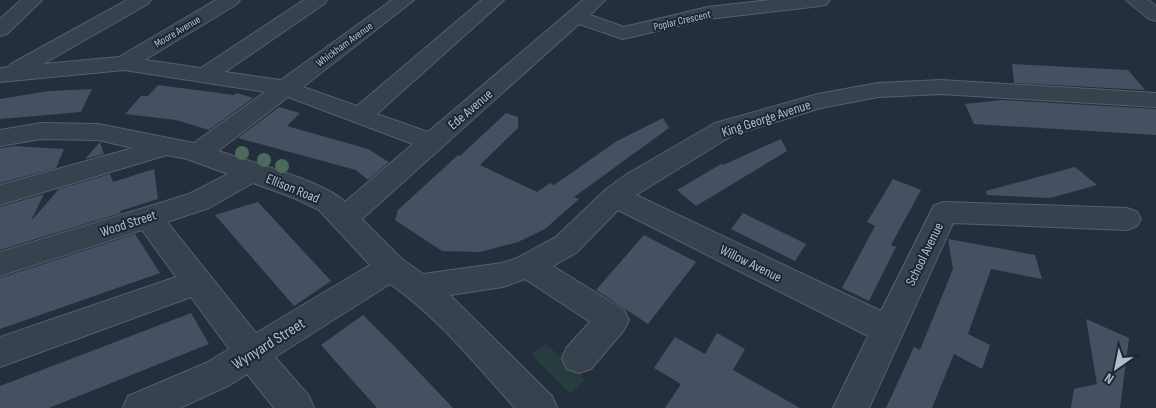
<svg xmlns="http://www.w3.org/2000/svg" width="1156" height="408" viewBox="0 0 1156 408" font-family="'Sofia Sans Condensed',sans-serif">
  <rect width="100%" height="100%" fill="#242f3e"/>
  <path fill="#263c3f" d="M546,344L585,379L571,394L531,354Z"/>
  <path fill="#455162" d="M1012,64L1128,70L1145,90L1014,83Z
    M158,85L234,95L237,93L253,98L209,130L176,120L125,114L141,96H148Z
    M92,89L81,112L0,119V99L49,91Z
    M1002,100L1156,109V135L974,124L965,104Z
    M279,107L300,113L287,126L368,149L389,162L368,180L356,170L238,138Z
    M506,113L518,117V128L480,165L537,192L550,183L554,185L617,141L663,118L669,128L574,197L579,199L545,229L518,242L480,252L442,251L395,220L398,210L458,155L460,156Z
    M781,139L787,151L696,206L677,190L721,164L723,165Z
    M100,142L104,154L85,159Z
    M14,146L64,149L56,168L0,183V148Z
    M1075,167L1097,185L1050,198L987,195L986,191Z
    M154,169L158,199L120,211L121,213L0,250V207L44,194L31,221L59,189L110,174L113,182Z
    M893,179L921,190L891,245L896,247L869,301L842,288L875,226L867,222Z
    M258,202L331,281L294,306L215,215Z
    M743,213L806,244L795,261L731,229Z
    M135,234L160,273L0,329V278Z
    M644,235L696,262L648,324L596,290Z
    M948,239L1035,255L1042,279L991,269L968,334L990,345L982,369L954,354L932,408H886L914,347L920,350L953,269Z
    M191,313L209,344L49,408H0V386Z
    M363,315L397,349L453,408H377L321,345Z
    M1086,319L1129,338L1120,408H1071L1074,389L1097,384Z
    M717,333L745,349L733,370L800,408H665L681,384L654,368L675,337L705,354Z"/>
  <g fill="none" stroke-linecap="round" stroke-linejoin="round">
    <defs>
      <path id="minor" d="M21,0H42L7,34L0,36V19Z
        M127,0H151L148,4L43,64L119,57L216,0H240L237,4L145,60L201,68L304,0H327L324,4L225,72L281,80L392,0H414L303,87L357,106L482,0H504L377,114L428,132L583,0H605L590,15L624,27L708,7L770,0H830L827,4L820,6L708,19L623,39L579,24L362,219L402,259L423,274L502,263L517,258L556,237L605,190L627,174L715,123L818,94L878,83L941,80L1156,93V107L941,94L878,97L821,108L733,135L636,195L881,311L934,205L944,202L1127,208L1137,212L1141,219L1137,226L1127,230L953,223L869,408H833L868,336L618,210L576,253L553,266L624,310L629,320L624,330L591,369L579,373L567,369L562,358L567,347L590,322L525,279L503,287L450,295L552,396L557,408H515C476,365 438,317 390,284L275,357L309,396L314,408H274L247,374L230,385L180,408H123L128,396L206,363L229,349L191,297L0,367V337L176,277L142,230L0,276V252L189,194L228,174L187,159L167,155L0,205V185L133,148L98,140L41,139L0,146V130L41,123L98,124L194,143L265,92L124,70L0,82V68L9,67L11,64ZM288,97L413,144L345,202C324,181 248,161 218,151ZM253,183L294,198L319,210L370,265L256,333L167,222L209,208Z
        M1126,0H1148L1156,6V21L1149,19Z"/>
    </defs>
    <use href="#minor" stroke="#565f6c" stroke-width="2"/>
    <use href="#minor" fill="#38414e" fill-rule="evenodd"/>
  </g>
  <g fill="#4b6a5d">
    <circle cx="242" cy="153" r="7"/>
    <circle cx="264" cy="160" r="7"/>
    <circle cx="282" cy="166" r="7"/>
  </g>
  <g text-anchor="middle" stroke-width="4" stroke-linejoin="round" paint-order="stroke">
    <g font-size="11" fill="#b4bcc9" stroke="#1d2633">
      <text transform="translate(682 20) rotate(-13)" y="4">Poplar Crescent</text>
      <text transform="translate(177 31) rotate(-31)" y="4">Moore Avenue</text>
      <text transform="translate(344 44) rotate(-36)" y="4">Whickham Avenue</text>
    </g>
    <g font-size="14" fill="#b4bcc9" stroke="#1d2633">
      <text transform="translate(470 109) rotate(-41)" y="5">Ede Avenue</text>
      <text transform="translate(766 118) rotate(-18)" y="5">King George Avenue</text>
      <text transform="translate(293 188) rotate(22)" y="5">Ellison Road</text>
      <text transform="translate(128 223) rotate(-18)" y="5">Wood Street</text>
      <text transform="translate(924 254) rotate(-64)" y="5">School Avenue</text>
      <text transform="translate(751 263) rotate(26)" y="5">Willow Avenue</text>
    </g>
    <g font-size="16" fill="#b4bcc9" stroke="#1d2633">
      <text transform="translate(268 343) rotate(-32)" y="6">Wynyard Street</text>
    </g>
  </g>
  <g transform="translate(1116 368) rotate(213)" stroke="#1d2633" stroke-width="4" paint-order="stroke">
  <path d="M0-4L9 19L0 12L-9 19Z" fill="#b4bcc9"/>
  <text y="-8" font-size="14" font-weight="bold" text-anchor="middle" fill="#b4bcc9">N</text>
  </g>
</svg>
